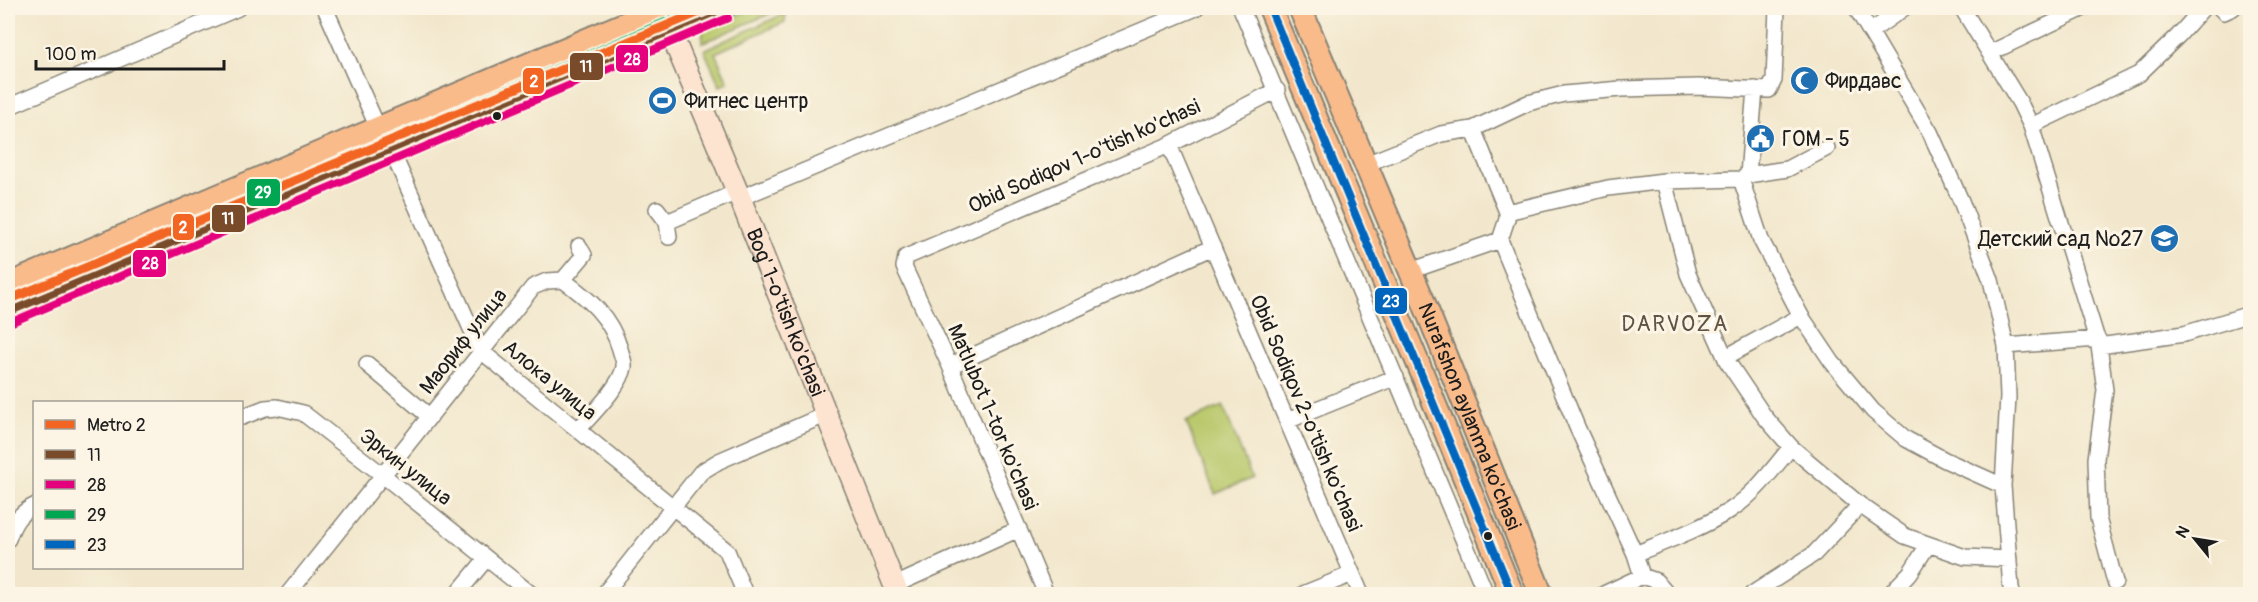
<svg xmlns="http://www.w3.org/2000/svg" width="2258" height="602" viewBox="0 0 2258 602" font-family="Pangolin,sans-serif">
  <rect width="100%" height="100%" fill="#fcf5e5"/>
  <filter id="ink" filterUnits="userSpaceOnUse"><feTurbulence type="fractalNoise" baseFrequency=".0167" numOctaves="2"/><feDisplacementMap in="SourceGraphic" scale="12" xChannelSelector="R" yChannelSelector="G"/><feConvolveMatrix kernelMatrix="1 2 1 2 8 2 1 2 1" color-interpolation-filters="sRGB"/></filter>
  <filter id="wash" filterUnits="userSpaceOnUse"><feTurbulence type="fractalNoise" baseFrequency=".008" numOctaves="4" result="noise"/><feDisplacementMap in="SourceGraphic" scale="24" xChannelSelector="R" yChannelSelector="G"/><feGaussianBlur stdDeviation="1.35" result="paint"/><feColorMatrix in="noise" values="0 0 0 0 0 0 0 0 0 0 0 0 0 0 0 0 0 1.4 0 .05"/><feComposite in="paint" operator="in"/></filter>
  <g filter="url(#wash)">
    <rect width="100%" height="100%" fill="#f2e7cc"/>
    <path fill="#b8c769" stroke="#6a7242" stroke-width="1.5" d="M754,8H783L702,43L703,30Z
      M786,13L785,22L715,53L728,82L720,86L704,50Z
      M1223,406L1252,478L1215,494L1186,422Z"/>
  </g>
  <g filter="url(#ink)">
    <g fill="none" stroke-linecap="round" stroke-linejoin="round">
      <defs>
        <path id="street" d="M325,8L378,128L397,163L481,351L727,551L745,594
          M1241,8L1486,594
          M1856,8L1930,132L1961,201L1991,280L2006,346L2008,397L2003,486L2011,588L2013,594
          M1962,8L2020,103L2031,126L2099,346L2105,390L2096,459L2098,518L2115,582
          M2220,8L2224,12L2233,8
          M1870,32L1904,8
          M1990,53L2084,8
          M8,107L238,8
          M2031,126L2139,74L2178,36L2203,8
          M1473,129L1507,212V219L1500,240L1577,427L1635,554
          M1169,145L1361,594
          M1366,164L1441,134L1473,129L1528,103L1564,94L1621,89L1698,87L1769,90L1774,80L1777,8
          M1748,175L1755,89
          M1741,179L1761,240L1801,316L1832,362L1873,411L1906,439L1945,460L2003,486
          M1664,181L1688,274L1727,361L1764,416L1791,447L1860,505L1905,536L1965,557L2009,559
          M740,198L1196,8
          M657,209L667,222L669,237
          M1507,212L1608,188L1664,181L1741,179L1748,175L1787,169L1827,148
          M667,222L737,192
          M1410,271L1500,240
          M563,280L584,255L579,246
          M2006,346L2098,339
          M2099,346L2184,334L2250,314
          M1726,357L1801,316
          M367,364L430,417
          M950,366L1213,247
          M242,417L265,408L277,407L303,413L384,476L531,594
          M1287,421L1396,377
          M8,539C13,524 19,513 34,506
          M1642,576L1656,581L1667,594
          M895,585L1019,529
          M288,594L533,287L547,281L563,280C589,299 610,316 620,349C621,354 625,362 624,367C621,386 591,415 578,430
          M457,594L486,559
          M604,594L701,472L719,461L827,414
          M1046,594L950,366L904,267L906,257L1169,145L1277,90
          M1303,594L1352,574
          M1604,594L1642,576L1635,554C1667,541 1700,529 1729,511C1754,495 1773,469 1791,447
          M1752,594L1814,554L1860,505
          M1890,594L1910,573L1928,545"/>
        <g id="secondary">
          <path id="s1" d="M634,19L670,31L740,198L898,594"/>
          <path d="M670,31L684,8"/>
        </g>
        <g id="primary">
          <path d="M1270,8L1420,368L1512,594"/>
          <path id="s2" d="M1300,8L1424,303L1541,594"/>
          <path d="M8,285L662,8"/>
          <path d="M8,312L724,8"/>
        </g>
      </defs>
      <use href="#street" stroke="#878274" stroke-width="18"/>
      <use href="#secondary" stroke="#878274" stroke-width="24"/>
      <use href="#primary" stroke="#878274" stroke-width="26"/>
      <use href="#street" stroke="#fff" stroke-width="15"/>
      <use href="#secondary" stroke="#fde4d1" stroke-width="21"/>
      <use href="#primary" stroke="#fabb8b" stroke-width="22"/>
      <defs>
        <path id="bus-1" d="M8,312L724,8"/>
        <path id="bus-2" d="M12,322L728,18"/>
        <path id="bus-3" d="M8,301L698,8"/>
        <path id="bus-4" d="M1270,8L1512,594"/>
      </defs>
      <use href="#bus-1" stroke="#fcf5e5" stroke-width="12"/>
      <use href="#bus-2" stroke="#fcf5e5" stroke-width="12"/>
      <use href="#bus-3" stroke="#fcf5e5" stroke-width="12"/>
      <use href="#bus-4" stroke="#fcf5e5" stroke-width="12"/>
      <use href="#bus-1" stroke="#7a4b2a" stroke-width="8"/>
      <use href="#bus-2" stroke="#e5007d" stroke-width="8"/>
      <use href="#bus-3" stroke="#00a651" stroke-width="8"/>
      <use href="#bus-4" stroke="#0065bd" stroke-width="8"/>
      <defs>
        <path id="metro-1" d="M8,300L709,8"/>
      </defs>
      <use href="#metro-1" stroke="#fcf5e5" stroke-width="14"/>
      <use href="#metro-1" stroke="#f26522" stroke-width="9"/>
    </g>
  </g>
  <defs>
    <symbol id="mosque-disc" viewBox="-11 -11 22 22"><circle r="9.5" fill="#1f6fb2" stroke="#fcf5e5"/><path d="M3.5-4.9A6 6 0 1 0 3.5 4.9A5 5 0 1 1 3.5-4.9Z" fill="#fff"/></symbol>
    <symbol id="stadium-disc" viewBox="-11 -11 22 22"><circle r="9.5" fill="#1f6fb2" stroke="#fcf5e5"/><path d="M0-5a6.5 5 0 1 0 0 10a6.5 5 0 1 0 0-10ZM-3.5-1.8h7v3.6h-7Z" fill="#fff"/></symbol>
    <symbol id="civic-disc" viewBox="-11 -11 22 22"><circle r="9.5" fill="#1f6fb2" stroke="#fcf5e5"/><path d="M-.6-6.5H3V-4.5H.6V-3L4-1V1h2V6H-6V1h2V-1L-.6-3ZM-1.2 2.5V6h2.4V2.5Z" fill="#fff"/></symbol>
    <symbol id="school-disc" viewBox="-11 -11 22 22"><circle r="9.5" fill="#1f6fb2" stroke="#fcf5e5"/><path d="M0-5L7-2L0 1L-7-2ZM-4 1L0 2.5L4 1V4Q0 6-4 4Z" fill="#fff"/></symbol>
  </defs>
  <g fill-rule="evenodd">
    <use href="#mosque-disc" x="1788" y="64" width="33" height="33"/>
    <use href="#stadium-disc" x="646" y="84" width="33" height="33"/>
    <use href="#civic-disc" x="1744" y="122" width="33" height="33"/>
    <use href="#school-disc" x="2148" y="222" width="33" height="33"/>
  </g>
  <g fill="#1c1c1c" stroke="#fcf5e5" stroke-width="2">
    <circle cx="497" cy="116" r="5"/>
    <circle cx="1488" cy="536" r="5"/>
  </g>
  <g text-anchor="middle" stroke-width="6" stroke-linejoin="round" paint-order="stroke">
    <g font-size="21" fill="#1c1c1c" stroke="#fcf5e5" text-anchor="start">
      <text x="1825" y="88">Фирдавс</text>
      <text x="684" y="108">Фитнес центр</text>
      <text x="1782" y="146">ГОМ - 5</text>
      <text x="2143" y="246" text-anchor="end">Детский сад №27</text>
    </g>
    <g font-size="21" fill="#1c1c1c" stroke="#fcf5e5">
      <text transform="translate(1084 156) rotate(-24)" y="7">Obid Sodiqov 1-o'tish ko'chasi</text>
      <text dy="7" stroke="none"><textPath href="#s1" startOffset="342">Bog' 1-o'tish ko'chasi</textPath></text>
      <text transform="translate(463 341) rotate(-52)" y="7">Маориф улица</text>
      <text transform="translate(550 380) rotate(39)" y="7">Алока улица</text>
      <text transform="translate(1306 413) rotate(67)" y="7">Obid Sodiqov 2-o'tish ko'chasi</text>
      <text transform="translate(993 417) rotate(67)" y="7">Matlubot 1-tor ko'chasi</text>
      <text dy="7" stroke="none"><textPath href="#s2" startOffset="442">Nurafshon aylanma ko'chasi</textPath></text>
      <text transform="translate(406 467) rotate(38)" y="7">Эркин улица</text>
    </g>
    <g font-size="22" letter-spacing="1.5" fill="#5e5245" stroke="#fcf5e5">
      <text x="1675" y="331">DARVOZA</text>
    </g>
  </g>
  <g stroke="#fcf5e5" stroke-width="2">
    <rect x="615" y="44" width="34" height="29" rx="6" fill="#e5007d"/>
    <rect x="569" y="52" width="35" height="29" rx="6" fill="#7a4b2a"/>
    <rect x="522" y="67" width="23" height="28" rx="6" fill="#f26522"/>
    <rect x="246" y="178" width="35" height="29" rx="6" fill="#00a651"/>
    <rect x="211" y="204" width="35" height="29" rx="6" fill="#7a4b2a"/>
    <rect x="172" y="213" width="23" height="28" rx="6" fill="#f26522"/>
    <rect x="132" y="249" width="35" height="29" rx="6" fill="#e5007d"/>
    <rect x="1374" y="287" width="34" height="28" rx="6" fill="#0065bd"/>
  </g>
  <g font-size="16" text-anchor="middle" font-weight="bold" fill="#fff">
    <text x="632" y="65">28</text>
    <text x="586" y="72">11</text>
    <text x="534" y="87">2</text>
    <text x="263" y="198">29</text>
    <text x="228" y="224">11</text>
    <text x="183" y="233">2</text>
    <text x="150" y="269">28</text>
    <text x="1391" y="307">23</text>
  </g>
  <rect width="2258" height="602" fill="none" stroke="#fcf5e5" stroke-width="30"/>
  <rect x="33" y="401" width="210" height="168" fill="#fcf5e5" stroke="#a29e95" stroke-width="1.5"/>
  <rect x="45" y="420" width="30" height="9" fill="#f26522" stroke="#a29e95" stroke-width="1.5"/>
  <text x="87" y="431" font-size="18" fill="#1c1c1c">Metro 2</text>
  <rect x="45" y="450" width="30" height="9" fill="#7a4b2a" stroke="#a29e95" stroke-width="1.5"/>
  <text x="87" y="461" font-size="18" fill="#1c1c1c">11</text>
  <rect x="45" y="480" width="30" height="9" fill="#e5007d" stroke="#a29e95" stroke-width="1.5"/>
  <text x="87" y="491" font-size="18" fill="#1c1c1c">28</text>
  <rect x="45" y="510" width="30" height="9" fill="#00a651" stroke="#a29e95" stroke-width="1.5"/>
  <text x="87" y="521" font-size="18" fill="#1c1c1c">29</text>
  <rect x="45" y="540" width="30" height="9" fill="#0065bd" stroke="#a29e95" stroke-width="1.5"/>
  <text x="87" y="551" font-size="18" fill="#1c1c1c">23</text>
  <g transform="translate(2195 539) rotate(300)" stroke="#fcf5e5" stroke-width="4.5" paint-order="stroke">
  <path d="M0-4.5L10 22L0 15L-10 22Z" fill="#1c1c1c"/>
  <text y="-9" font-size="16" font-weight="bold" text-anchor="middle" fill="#1c1c1c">N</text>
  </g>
  <path d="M36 60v9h188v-9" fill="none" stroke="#1c1c1c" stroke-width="3"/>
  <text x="45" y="60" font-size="18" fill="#1c1c1c" stroke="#fcf5e5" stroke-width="4.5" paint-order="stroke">100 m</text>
</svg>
